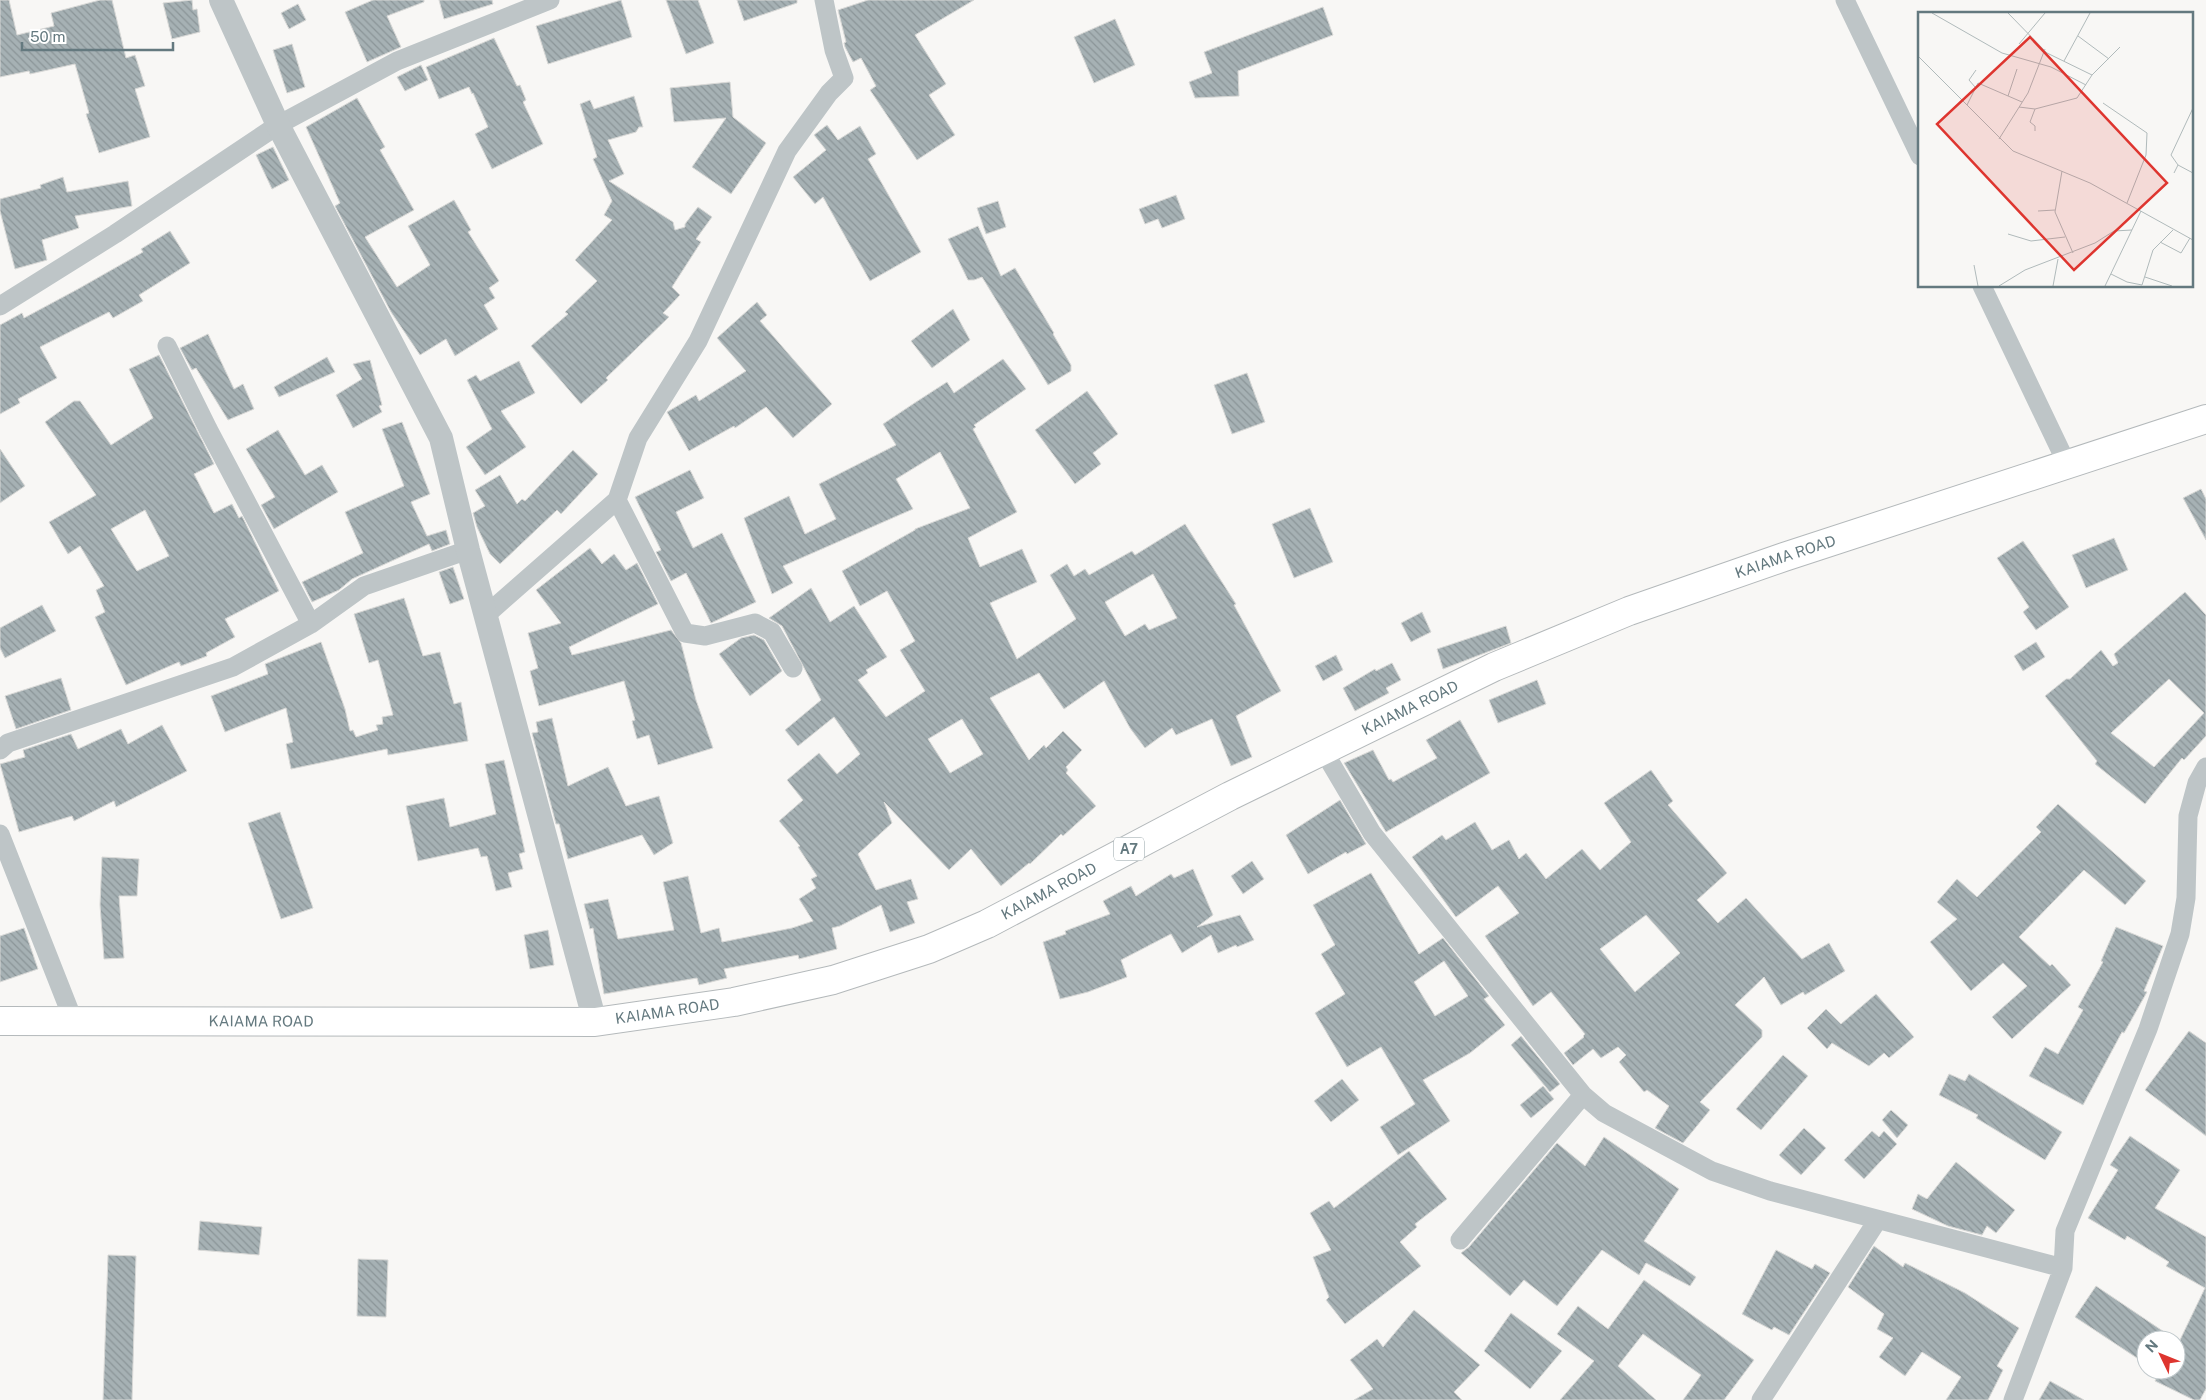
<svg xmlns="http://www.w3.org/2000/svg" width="2206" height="1400" viewBox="0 0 2206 1400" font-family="'Public Sans',sans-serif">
  <defs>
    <pattern id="building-back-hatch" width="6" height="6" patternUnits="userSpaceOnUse" patternTransform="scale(1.25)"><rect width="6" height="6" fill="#a6b1b4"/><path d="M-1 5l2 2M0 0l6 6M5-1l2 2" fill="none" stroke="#8b9598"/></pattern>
  </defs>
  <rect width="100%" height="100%" fill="#f8f7f5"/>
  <path fill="url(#building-back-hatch)" stroke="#d9d9d7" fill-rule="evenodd" d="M0,0H9L17,35L54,26L51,13L100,0H112L126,58L135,55L145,86L135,89L150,137L99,153L86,114L89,113L75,64L30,74L29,71L0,77Z
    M192,0L193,10L197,9L200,32L172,39L163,3Z
    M373,0H424V2L387,16L401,47L367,62L345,12Z
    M439,0H492L493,4L444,19Z
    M621,0L632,37L548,64L536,26Z
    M666,0H698L714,43L686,54Z
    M737,0H797V3L744,21Z
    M868,0H974L915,35L946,84L929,95L955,135L917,160L870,90L876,86L861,58L853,62L845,47L844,43L846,42L838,10Z
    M298,4L306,20L289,29L281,13Z
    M1323,7L1333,35L1238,71L1239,96L1195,98L1189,82L1212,73L1204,52Z
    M1115,19L1135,65L1094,83L1074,37Z
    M494,38L517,86L520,85L526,100L523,102L543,144L492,169L475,134L488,127L473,93L472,94L469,87L439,99L426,67Z
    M292,44L305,87L287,93L273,50Z
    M421,65L428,80L405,91L397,77Z
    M730,82L733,117L766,143L731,194L692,167L726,118L674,122L670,88Z
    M634,96L643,127H639L636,132L608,140L624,174L609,181L673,222L675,230L685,227V224L698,207L712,217L696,239L701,242L672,287L680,295L663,313L669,317L606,378L608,380L581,404L531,346L568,314L565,312L597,281L575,260L612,220L604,215L612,201L593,159L597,157L580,104L590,100L594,109Z
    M357,98L385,147L380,150L414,210L365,237L397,287L430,265L408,226L454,200L471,230L468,232L499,281L489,288L495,298L484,305L498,329L455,356L446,339L420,355L391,312L335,206L340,203L306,127Z
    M827,125L838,140L860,126L876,154L868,159L921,252L870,281L823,197L815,204L793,177L826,150L814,135Z
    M273,147L289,180L272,189L256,155Z
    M63,177L67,192L128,181L132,206L75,216L79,228L42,240L47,260L15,269L0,211V199L41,188L40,185Z
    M1176,195L1185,219L1162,228L1158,219L1145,224L1139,209Z
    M998,201L1006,227L986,234L977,208Z
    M978,226L1001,276L1015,268L1054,333L1053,334L1071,365V371L1048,385L982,277L974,280H968L948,239Z
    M170,231L190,263L139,295L143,301L113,318L109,312L40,347L57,378L18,399L20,403L0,414V325L22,313L24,318L78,289L143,252L141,249Z
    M757,302L767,315L760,321L832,404L793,438L766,407L735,428L734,426L689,451L667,412L696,395L699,401L746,371L717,338Z
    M953,309L970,340L932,368L911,341Z
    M208,334L234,389L243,384L254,409L228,420L196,368L192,370L180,348Z
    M159,355L214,464L194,474L214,513L232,504L239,518L242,516L279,591L225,619L235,637L206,653L207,656L181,666L179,662L126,685L95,617L105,612L96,590L104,586L80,546L68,554L49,522L96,495L45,422L74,401H80L111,445L153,418L129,369ZM145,510L169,556L137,571L111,529Z
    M327,357L335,372L279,397L274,387Z
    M1003,359L1026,389L974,425L976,427L973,429L1017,512L968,538L980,567L1022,549L1037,582L990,603L1017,659L1076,619L1050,575L1067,564L1074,576L1085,569L1089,575L1132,551L1135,555L1185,524L1236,604L1234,605L1281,691L1236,716L1252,757L1231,766L1212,719L1176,735L1172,728L1145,748L1130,728L1104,681L1064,709L1039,673L990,698L1029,760L1044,745L1046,748L1063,731L1082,750L1066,767L1068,770L1066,773L1096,806L1063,836L1061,834L1030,864L1029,863L1001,886L971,849L949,870L884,802L892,823L858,854L876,890L911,879L918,899L907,902L915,923L890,932L881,905L840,926L832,928L837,949L799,959L798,955L724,969L727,978L699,985L697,978L604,994L593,928L590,929L584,904L608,899L618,939L674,930L663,882L688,876L701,933L719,928L722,942L792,928L813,921L799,899L816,888L811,879L817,876L798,847L800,846L779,821L803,800L787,780L819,753L837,774L860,754L834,717L798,746L785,730L821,700L782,626L769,618L811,588L830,622L854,606L887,657L866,670L868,673L858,680L886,717L925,691L900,650L915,641L887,591L860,606L842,571L915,530V529L970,508L940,452L896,479L913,509L783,566L793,583L772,594L744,518L789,496L805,534L836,519L819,484L896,445L883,424L916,402L947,382L954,393ZM1153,574L1177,618L1149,630L1145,624L1125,636L1105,602ZM962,719L983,754L950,773L928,739Z
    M370,360L382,405L379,406L382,412L353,428L336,395L362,379L353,364Z
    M519,361L535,393L501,411L526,447L485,475L466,447L492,429L467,380L476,375L480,381Z
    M1247,373L1265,422L1232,434L1214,385Z
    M1087,391L1118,434L1093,453L1101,464L1075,484L1035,430Z
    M402,422L430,494L411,502L427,536L446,530L450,544L432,551L429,544L352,579L339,590L312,602L302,582L363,553L345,512L404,486L382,429Z
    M278,430L305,475L322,465L338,492L274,529L261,505L275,497L246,449Z
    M0,449L25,486L0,503Z
    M573,450L598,474L561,514L557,510L500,564L490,554L477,527L473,513L485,506L475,490L500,475L517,504L522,499L525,501Z
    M690,470L704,498L676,512L693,548L722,533L756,602L711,623L686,573L671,581L656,552L661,550L635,497Z
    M2201,489L2206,499V540L2183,498Z
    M1310,508L1333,562L1294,578L1272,524Z
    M2114,538L2128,570L2086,588L2072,555Z
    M2023,541L2069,607L2036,630L2023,612L2029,607L1997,558Z
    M590,548L602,564L614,554L626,570L637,563L658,604L569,647L572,655L671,630L681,643L696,700L713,748L658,765L649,735L637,739L632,721L635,720L624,681L539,706L530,671L538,668L528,633L561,623L536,590Z
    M453,567L464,599L450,604L439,572Z
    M2185,592L2206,615V736L2184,760L2182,758L2145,804L2095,764L2097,761L2045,696L2066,679H2070L2101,650L2113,666L2118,663L2114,654ZM2169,679L2204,713L2154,767L2111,733Z
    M404,598L423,656L440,652L454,704L461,702L468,741L388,755L387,749L291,769L286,744L293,742L286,708L225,732L211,696L268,674L265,664L321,642L345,709L350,731L353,730L356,737L378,730L376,725L383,724L382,717L393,715L378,660L369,663L354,614Z
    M42,605L56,631L5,658L0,648V628Z
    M1422,612L1431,632L1411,642L1401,623Z
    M1506,626L1511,643L1443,669L1437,649Z
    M754,635L764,640L782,671L750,696L719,654L741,638Z
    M2036,642L2045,657L2023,671L2014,656Z
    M1336,655L1343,670L1323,681L1315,666Z
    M1392,663L1401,680L1386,688L1389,693L1355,711L1343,688L1375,669L1376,671Z
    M61,678L71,710L16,729L5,696Z
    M1537,680L1546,704L1498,723L1489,700Z
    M552,718L568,786L608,767L626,806L659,796L673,843L654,855L642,835L568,859L559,824H556L532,733L538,732L536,722Z
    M1460,720L1490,773L1386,832L1344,763L1373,750L1389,780L1391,779L1393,782L1437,758L1426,740Z
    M162,725L187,771L116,807L114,801L74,821L72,816L19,832L0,764L25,757L23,750L71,734L78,749L121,729L128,744Z
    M504,760L525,852L519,854L523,869L508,873L512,887L496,891L487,856L481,857L478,848L418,861L406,806L444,798L450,827L496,814L485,764Z
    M1651,770L1673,801L1668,805L1727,873L1697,900L1718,923L1746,898L1802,959L1829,943L1845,971L1805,995L1803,992L1781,1005L1764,977L1735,1005L1762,1030V1037L1700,1102L1710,1110L1683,1143L1655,1128L1669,1106L1647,1090L1644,1092L1619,1062L1626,1055L1618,1047L1601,1058L1593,1049L1573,1065L1564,1053L1584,1037L1583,1036L1585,1034L1551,992L1533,1006L1485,936L1519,913L1498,886L1456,917L1412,857L1442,835L1446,840L1475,822L1492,850L1509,840L1519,859L1526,853L1546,879L1582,849L1600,870L1631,842L1604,803ZM1646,915L1680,953L1635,992L1600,949Z
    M1340,800L1366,844L1347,854L1346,852L1308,874L1286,835Z
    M2058,804L2146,881L2125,905L2084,870L2019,937L2050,966L2052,964L2071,985L2012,1039L1992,1017L2027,986L2003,963L1971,991L1930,942L1957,919L1937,902L1957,879L1977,897L2041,832L2036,827Z
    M280,812L313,908L281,919L248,823Z
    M102,857L139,859L137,896H119L124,958L104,959L100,905Z
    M1252,861L1264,879L1243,894L1231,876Z
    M1193,869L1213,915L1197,927L1240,915L1254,940L1237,947L1236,945L1218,953L1211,935L1182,953L1171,934L1121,960L1127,977L1088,992L1060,999L1043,942L1066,934L1065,931L1110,914L1103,901L1131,886L1136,896L1171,874L1174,878Z
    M1371,873L1419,954L1443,938L1489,996L1484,999L1505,1025L1470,1053L1423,1080L1450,1121L1398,1155L1380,1127L1415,1104L1381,1047L1347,1067L1315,1013L1345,994L1321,954L1335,945L1313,905ZM1444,961L1468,996L1435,1016L1414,982Z
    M2116,927L2163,946L2144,991L2147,992L2124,1033L2122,1032L2083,1105L2029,1076L2045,1047L2058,1054L2083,1010L2078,1007L2103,962L2101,961Z
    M24,928L38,969L0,982V936Z
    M548,930L554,965L530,969L524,935Z
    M1876,994L1914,1037L1889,1058L1884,1053L1869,1066L1832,1043L1827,1049L1807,1028L1826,1009L1841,1024Z
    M2189,1031L2206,1043V1136L2145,1090Z
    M1521,1036L1560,1084L1550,1092L1511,1045Z
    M1783,1055L1808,1076L1761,1130L1736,1109Z
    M1949,1074L1965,1081L1969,1074L2062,1132L2045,1160L1976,1118L1978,1115L1939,1095Z
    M1342,1079L1359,1100L1331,1122L1314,1101Z
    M1543,1086L1554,1099L1531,1118L1520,1105Z
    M1891,1110L1908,1125L1897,1138L1882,1120Z
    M1804,1128L1826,1148L1801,1175L1779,1155Z
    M1872,1131L1879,1137L1884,1131L1897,1144L1864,1179L1844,1160Z
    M2130,1136L2180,1170L2155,1208L2206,1237V1389L2200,1400H2194L2155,1381L2159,1373L2154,1370H2176V1340H2146V1364L2075,1317L2096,1286L2179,1342L2205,1288L2166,1266L2169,1262L2127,1236L2125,1240L2088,1218L2118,1170L2110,1165Z
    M1604,1137L1679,1189L1644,1241L1696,1277L1690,1286L1646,1263L1639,1275L1602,1250L1557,1306L1524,1280L1510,1296L1461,1253L1469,1247L1557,1143L1585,1166Z
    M1409,1151L1447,1199L1415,1224L1417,1227L1400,1242L1421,1266L1345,1324L1326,1300L1329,1297L1313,1257L1331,1250L1310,1213L1329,1201L1334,1208Z
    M1956,1162L2015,1210L1996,1233L1987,1226L1982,1235L1948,1226L1912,1209L1918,1194L1927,1199Z
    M200,1221L262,1227L259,1255L198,1250Z
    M1874,1246L1903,1267L1905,1263L1965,1293L2019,1328L1997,1366L2003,1370L1988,1400H1946L1961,1377L1922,1352L1905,1376L1879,1357L1893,1338L1877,1329L1884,1314L1848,1287Z
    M1776,1250L1812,1269L1815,1264L1830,1273L1789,1335L1774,1327L1772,1330L1742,1314Z
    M108,1255L136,1256L132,1400H103Z
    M358,1259L388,1260L386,1317L357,1316Z
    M1644,1280L1754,1360L1724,1400H1683L1701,1375L1643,1334L1618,1366L1656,1400H1560L1594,1361L1557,1334L1578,1306L1608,1329Z
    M1414,1310L1480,1365L1454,1392L1462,1400H1354L1373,1389L1350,1360L1377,1339L1383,1347Z
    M1511,1313L1562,1351L1530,1389L1484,1351Z
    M2050,1381L2084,1400H2039Z"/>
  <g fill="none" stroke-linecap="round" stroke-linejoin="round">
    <defs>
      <g id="trunk">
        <path id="s1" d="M0,1021L595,1022L734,1002L833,980L929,949L987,924L1230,796L1494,667L1629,611L1784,557L2206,419"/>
      </g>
    </defs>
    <use href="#trunk" stroke="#b4b9bb" stroke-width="30"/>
    <path stroke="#bec5c7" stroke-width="19" d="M1845,0L1920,156
      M1982,286L2067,464
      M0,306L115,234L278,125L397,61L550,0
      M167,346L208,429L311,624
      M486,615L617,500
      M793,668L772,632L755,623L705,636L685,633L617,500L638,438L698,341L787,151L829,93L844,78L834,50L824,0
      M0,750L8,743L233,667L311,624L364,586L468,550
      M1323,750L1372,833L1583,1095L1604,1113L1712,1171L1770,1191L2063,1268
      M0,834L74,1022
      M1460,1240L1583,1095
      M1761,1400L1877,1221
      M2013,1400L2063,1268L2065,1231L2148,1029L2180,934L2186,898L2188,816L2197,783L2206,767"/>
    <path stroke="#bec5c7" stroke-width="24" d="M221,0L278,125L441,438L468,550L595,1022"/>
    <use href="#trunk" stroke="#fff" stroke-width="28"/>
  </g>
  <g text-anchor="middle" stroke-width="5" stroke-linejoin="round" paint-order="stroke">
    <rect fill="#fff" stroke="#92a1a5" stroke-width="1" x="1114" y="837.5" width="30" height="23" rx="4"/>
    <g font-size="14" font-weight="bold" fill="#64797f">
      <text x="1129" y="854">A7</text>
    </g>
    <g font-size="15" fill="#64797f" stroke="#fff">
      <text dy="5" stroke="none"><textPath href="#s1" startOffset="1881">KAIAMA ROAD</textPath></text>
      <text dy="5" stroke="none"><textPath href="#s1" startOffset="1476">KAIAMA ROAD</textPath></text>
      <text dy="5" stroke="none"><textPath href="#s1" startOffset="1071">KAIAMA ROAD</textPath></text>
      <text dy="5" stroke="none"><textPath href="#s1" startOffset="668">KAIAMA ROAD</textPath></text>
      <text dy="5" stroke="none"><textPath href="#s1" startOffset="261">KAIAMA ROAD</textPath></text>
    </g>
  </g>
  <g transform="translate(1918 12)">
    <rect width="275" height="275" fill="#f8f7f5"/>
    <path fill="none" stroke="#b0babb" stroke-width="1" d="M14,1L84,41L133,55L168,73M90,1L129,41L174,63L159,86L117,97L112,110L117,114V119M160,24L191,47M101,32L127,1M0,44L95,139L172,171L275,228M146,49L172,1M174,63L202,35M57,75L51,68L58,58M90,84L99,57M185,91L229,121L228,143L209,191M49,93L60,71L104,90M101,95L117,97M81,127L110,81L127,37M260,153L275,161M144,159L137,200L155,241M256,161L260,153L253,143L275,96M120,199L137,198M90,222L113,229L147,225M242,230L263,241L272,226M56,253L60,274M193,262L209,270L224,273L235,238L255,218M227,265L254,274M81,274L107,258L177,231L196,219L214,218M135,274L140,247M187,274L223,199"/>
    <path fill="#de352f" fill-opacity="0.15" stroke="#de352f" stroke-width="2.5" d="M112,25L249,171L156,258L19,112Z"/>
    <rect width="275" height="275" fill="none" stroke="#64797f" stroke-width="2.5"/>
  </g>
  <g transform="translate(2161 1355) rotate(313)"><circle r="24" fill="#ffffff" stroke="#c1c9cc"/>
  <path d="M0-4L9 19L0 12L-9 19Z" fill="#de352f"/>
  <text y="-8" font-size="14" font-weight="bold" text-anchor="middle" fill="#64797f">N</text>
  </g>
  <path d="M22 42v8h151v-8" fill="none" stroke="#64797f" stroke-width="2.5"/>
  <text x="30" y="42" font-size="15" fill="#64797f" stroke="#ffffff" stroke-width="4" paint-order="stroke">50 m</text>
</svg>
